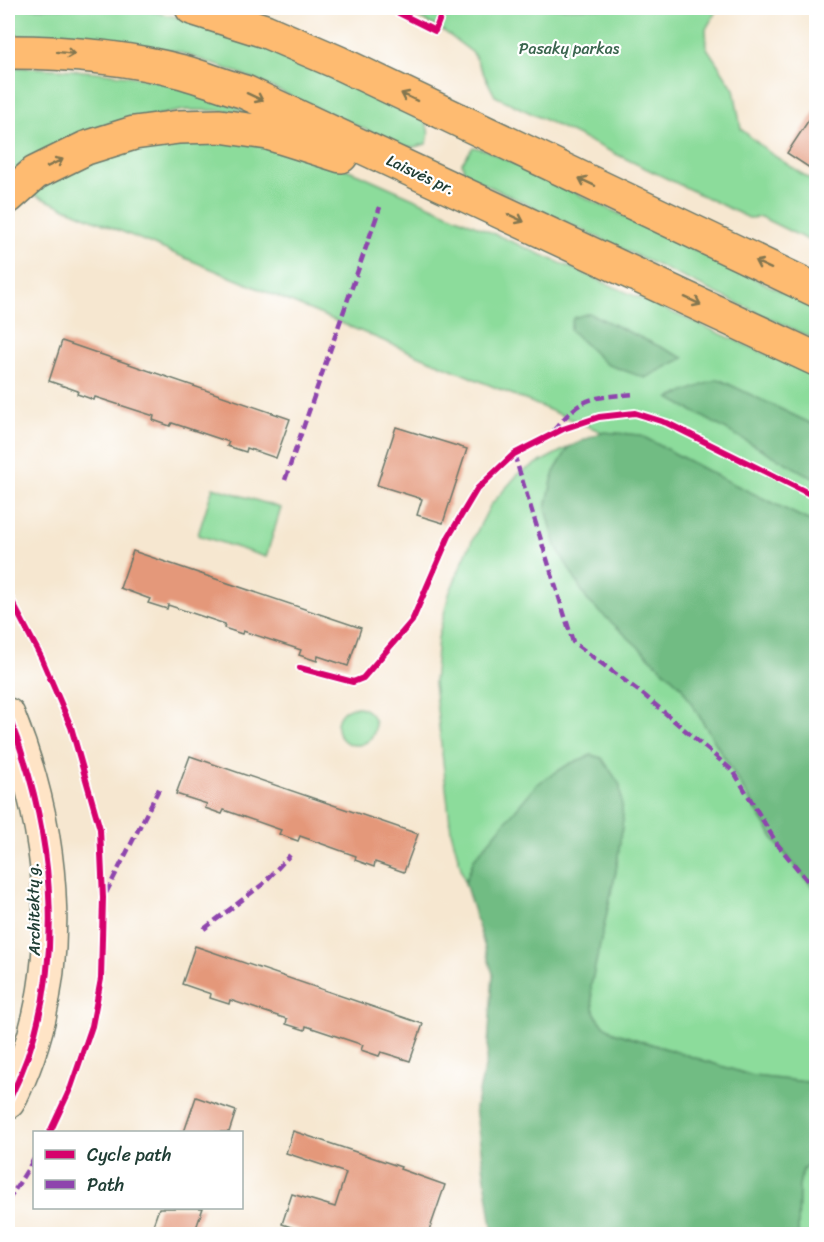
<svg xmlns="http://www.w3.org/2000/svg" width="824" height="1242" viewBox="0 0 824 1242" font-family="Sriracha,sans-serif">
  <rect width="100%" height="100%" fill="#fff"/>
  <filter id="ink" filterUnits="userSpaceOnUse"><feTurbulence type="fractalNoise" baseFrequency=".0167" numOctaves="2"/><feDisplacementMap in="SourceGraphic" scale="12" xChannelSelector="R" yChannelSelector="G"/><feConvolveMatrix kernelMatrix="1 2 1 2 8 2 1 2 1" color-interpolation-filters="sRGB"/></filter>
  <filter id="wash" filterUnits="userSpaceOnUse"><feTurbulence type="fractalNoise" baseFrequency=".008" numOctaves="4" result="noise"/><feDisplacementMap in="SourceGraphic" scale="24" xChannelSelector="R" yChannelSelector="G"/><feGaussianBlur stdDeviation="1.35" result="paint"/><feColorMatrix in="noise" values="0 0 0 0 0 0 0 0 0 0 0 0 0 0 0 0 0 1.4 0 .05"/><feComposite in="paint" operator="in"/></filter>
  <g filter="url(#wash)">
    <rect width="100%" height="100%" fill="#f6e7d0"/>
    <path fill="#8cdc9b" stroke="#568c68" stroke-width="1.5" d="M8,8H125L145,10L207,24L279,49L425,121C429,129 430,135 426,144L414,147H404L242,74L176,51L110,40L8,36Z
      M397,8H718L706,29L707,48L734,89L741,129L770,153L816,183V244L761,217L749,218L495,96L473,53L441,29Z
      M8,67C70,69 135,72 196,91C213,97 230,105 248,111L185,110L104,125L37,156L8,178Z
      M196,135L304,152L368,178L816,376V426L718,379L813,478H816V524L717,476L640,435L602,432L32,194L81,162Z
      M473,147L486,150L816,308V340L474,179L464,171L462,163Z
      M569,447L554,472L546,508L556,546L588,600L681,686L777,844L816,891V1083L753,1076L613,1032C592,1018 592,1009 591,985L616,871L623,819L474,859L465,883L451,831L434,683L438,638L449,594L468,549L490,506L519,473Z
      M213,487L281,508L266,557L198,535Z
      M337 726a19 19 0 1 1 38 0a19 19 0 1 1-38 0Z
      M816,1155V1234H798L799,1185L803,1169Z"/>
    <path fill="#71bc83" stroke="#487c5c" stroke-width="1.5" d="M589,313L684,358L645,378L606,364L570,330L573,318Z
      M718,379L816,426V478H813L669,398Z
      M602,432L640,435L717,476L816,524V891L777,844L681,686L587,600L556,546L546,508L554,472L569,447Z
      M591,755L602,758L620,785L623,819L616,871L591,985C592,1009 592,1018 613,1032L753,1076L816,1083V1155L803,1169L799,1185L798,1234H493L475,1108L487,1059L493,974L465,883L474,859L537,784L569,764Z"/>
    <g id="blocks">
      <path fill="#e4987a" d="M816,109V172L787,153Z
        M62,341L290,419L276,458L247,448L246,452L227,446L229,442L172,423L170,426L153,420L154,416L95,397L94,400L86,397L77,394L78,391L49,381Z
        M396,427L467,449L443,523L417,515L422,499L377,485Z
        M133,551L361,628L348,666L318,656L317,661L299,655L301,650L243,631L242,634L224,628L225,624L168,605L167,609L148,603L150,599L120,588Z
        M190,756L418,834L404,872L375,862L374,867L355,860L356,856L300,836L298,841L279,834L281,830L224,810L222,814L205,808L207,804L176,794Z
        M195,946L423,1024L410,1061L381,1052L379,1056L361,1050L363,1045L306,1026L305,1030L286,1024L287,1019L230,1000L229,1004L210,998L211,994L182,984Z
        M196,1097L236,1111L229,1132H184Z
        M293,1131L401,1167L400,1169L445,1185L428,1234H312L282,1224L292,1194L335,1207L346,1173L286,1153Z
        M159,1208H203L194,1234H150Z"/>
    </g>
  </g>
  <g filter="url(#ink)">
    <use href="#blocks" fill-opacity="0" stroke="#6a786b" stroke-width="1.5"/>
    <g fill="none" stroke-linecap="round" stroke-linejoin="round">
      <defs>
        <path id="secondary" d="M8,715C57,836 70,982 8,1102"/>
        <path id="primary" d="M192,8L265,31L337,62L816,290
          M8,52C66,52 126,57 183,72C204,78 224,86 245,92L816,359
          M8,197L35,173L86,148L134,133L179,127L220,126L268,133L341,156"/>
      </defs>
      <use href="#secondary" stroke="#6a786b" stroke-width="36"/>
      <use href="#primary" stroke="#6a786b" stroke-width="36"/>
      <use href="#secondary" stroke="#ffe4c6" stroke-width="33"/>
      <use href="#primary" stroke="#febb71" stroke-width="33"/>
      <path stroke="#8e44ad" stroke-width="4.5" stroke-dasharray="9 4.5" stroke-linecap="butt" d="M554,430C583,395 591,398 634,394
        M514,454L573,642L644,695L734,772L777,844L816,891
        M285,480L380,207
        M106,893L160,787
        M204,929L263,884L290,855
        M8,1201L34,1159"/>
      <defs>
        <path id="cycleway" d="M389,8L435,31L440,18V8
          M8,594L41,657L71,727L100,829L103,898L101,979L92,1026L71,1087L50,1132
          M300,668L353,682L363,678L412,621L449,536L477,489L514,454L563,429L599,417L635,413L667,423L816,497
          M8,715C57,836 70,982 8,1102"/>
      </defs>
      <use href="#cycleway" stroke="#fff" stroke-width="10"/>
      <use href="#cycleway" stroke="#d6006c" stroke-width="6"/>
    </g>
    <defs><path id="oneway-shaft" d="M-6 0H5M1.5-3L5.5 0L1.5 3" fill="none" stroke-width="1.6" stroke-linecap="round" stroke-linejoin="round" transform="scale(1.5)"/></defs>
    <g stroke="#83764f">
      <use href="#oneway-shaft" transform="translate(66 53) rotate(7)"/>
      <use href="#oneway-shaft" transform="translate(255 97) rotate(25)"/>
      <use href="#oneway-shaft" transform="translate(409 97) rotate(-154)"/>
      <use href="#oneway-shaft" transform="translate(55 163) rotate(-26)"/>
      <use href="#oneway-shaft" transform="translate(587 182) rotate(-155)"/>
      <use href="#oneway-shaft" transform="translate(516 218) rotate(25)"/>
      <use href="#oneway-shaft" transform="translate(763 265) rotate(-155)"/>
      <use href="#oneway-shaft" transform="translate(693 301) rotate(25)"/>
    </g>
  </g>
  <g text-anchor="middle" stroke-width="4.5" stroke-linejoin="round" paint-order="stroke">
    <g font-size="16" fill="#3a654e" stroke="#fff">
      <text x="569" y="54">Pasakų parkas</text>
    </g>
    <g font-size="16" fill="#1f3d34" stroke="#fff">
      <text transform="translate(421 174) rotate(25)" y="6">Laisvės pr.</text>
      <text transform="translate(33 909) rotate(-91)" y="6">Architektų g.</text>
    </g>
  </g>
  <rect width="824" height="1242" fill="none" stroke="#fff" stroke-width="30"/>
  <rect x="33" y="1131" width="210" height="78" fill="#ffffff" stroke="#a5b1ae" stroke-width="1.5"/>
  <rect x="45" y="1150" width="30" height="9" fill="#d6006c" stroke="#a5b1ae" stroke-width="1.5"/>
  <text x="87" y="1161" font-size="18" fill="#1f3d34">Cycle path</text>
  <rect x="45" y="1180" width="30" height="9" fill="#8e44ad" stroke="#a5b1ae" stroke-width="1.5"/>
  <text x="87" y="1191" font-size="18" fill="#1f3d34">Path</text>
</svg>
